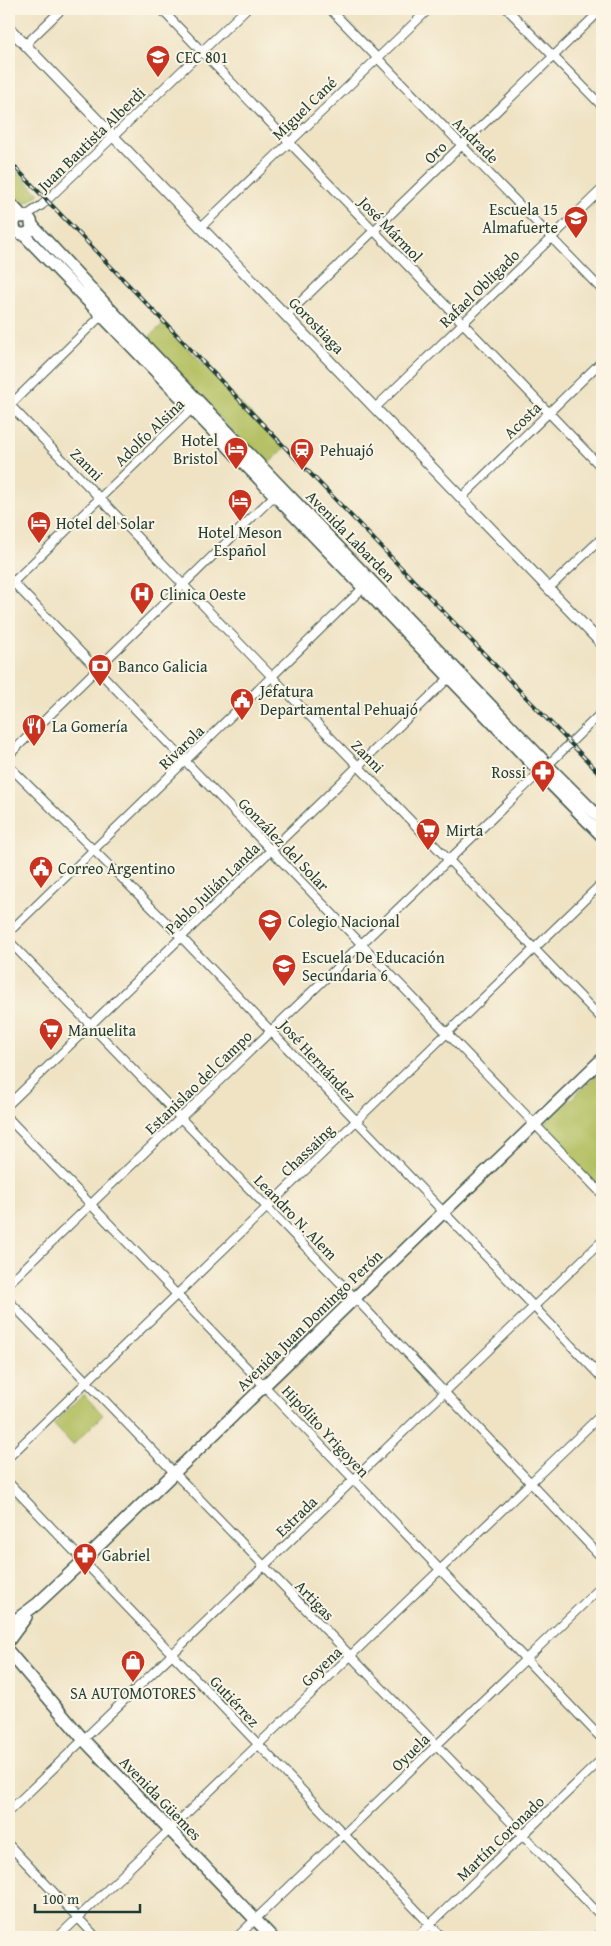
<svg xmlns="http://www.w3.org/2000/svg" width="611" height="1946" viewBox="0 0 611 1946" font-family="'Gentium Book Plus',serif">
  <rect width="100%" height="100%" fill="#fcf5e5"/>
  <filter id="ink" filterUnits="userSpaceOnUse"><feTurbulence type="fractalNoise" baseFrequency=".02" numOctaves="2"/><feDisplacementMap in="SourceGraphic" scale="10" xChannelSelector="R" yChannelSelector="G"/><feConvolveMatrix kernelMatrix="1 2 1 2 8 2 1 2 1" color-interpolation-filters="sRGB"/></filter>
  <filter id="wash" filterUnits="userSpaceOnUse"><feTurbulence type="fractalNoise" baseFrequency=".0096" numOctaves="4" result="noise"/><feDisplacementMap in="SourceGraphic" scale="20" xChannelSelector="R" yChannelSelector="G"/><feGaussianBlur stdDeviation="1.12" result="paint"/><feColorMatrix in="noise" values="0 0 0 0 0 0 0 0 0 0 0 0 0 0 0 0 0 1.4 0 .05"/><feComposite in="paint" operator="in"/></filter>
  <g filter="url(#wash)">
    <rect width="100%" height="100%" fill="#efe3c4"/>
    <path fill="#b2bf60" stroke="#687e4a" d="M9,163L39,194L20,206L9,194Z
      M164,323L284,449L266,466L146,340Z
      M602,1070V1192L541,1127Z
      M83,1394L103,1415L73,1445L53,1424Z"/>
  </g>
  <g filter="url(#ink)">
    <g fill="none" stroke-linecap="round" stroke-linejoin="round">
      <defs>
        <path id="minor" d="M161,9L602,468
          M330,9L602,290
          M507,9L602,106
          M25,45L62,9
          M24,217L42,205L246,9
          M200,228L429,9
          M9,238L16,231
          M287,315L602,9
          M9,404L602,1019
          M9,406L104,313
          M376,407L602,189
          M461,498L602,361
          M9,578L602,1194
          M9,586L194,407
          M549,588L602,538
          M9,755L277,493
          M550,763L602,712
          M9,766L181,937L602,1378
          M9,932L366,585
          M9,941L355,1298L602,1558
          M9,1104L452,675
          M9,1119L602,1739
          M9,1283L537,775
          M9,1301L602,1917
          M9,1457L602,883
          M9,1483L442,1937
          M9,1811L602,1241
          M9,1845L96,1937
          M58,1937L602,1414
          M237,1937L602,1586
          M417,1937L602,1759
          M596,1937L602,1931"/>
        <path id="tertiary" d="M9,28L602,644"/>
        <path id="secondary" d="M9,202L23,217
          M14 225a9 9 0 1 1 18 0a9 9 0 1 1-18 0Z
          M31,224L109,308L544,761
          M23,234L192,409L535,767
          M552,770L602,820
          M545,778L602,836
          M9,1625L37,1604L83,1561L602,1059
          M9,1640L26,1617
          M9,1652L83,1739L272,1937"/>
      </defs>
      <use href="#minor" stroke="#3e564a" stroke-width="10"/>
      <use href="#tertiary" stroke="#3e564a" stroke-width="12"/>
      <use href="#secondary" stroke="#3e564a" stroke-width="14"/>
      <use href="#minor" stroke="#fff" stroke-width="8"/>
      <use href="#tertiary" stroke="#fff" stroke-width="10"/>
      <use href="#secondary" stroke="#fff" stroke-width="11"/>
      <defs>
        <path id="rail" d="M9,161L602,776"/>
      </defs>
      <use href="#rail" stroke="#1f3d34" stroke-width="4"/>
      <use href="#rail" stroke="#fcf5e5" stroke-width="2" stroke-dasharray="5.5" stroke-linecap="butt"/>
    </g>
  </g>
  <defs>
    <symbol id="school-pin" viewBox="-11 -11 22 30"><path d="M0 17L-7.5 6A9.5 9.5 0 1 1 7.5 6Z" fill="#c8321e" stroke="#fcf5e5"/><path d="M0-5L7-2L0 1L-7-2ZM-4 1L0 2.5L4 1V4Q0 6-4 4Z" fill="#fff"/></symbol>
    <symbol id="hotel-pin" viewBox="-11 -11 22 30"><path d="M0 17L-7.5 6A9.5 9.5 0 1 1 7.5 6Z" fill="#c8321e" stroke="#fcf5e5"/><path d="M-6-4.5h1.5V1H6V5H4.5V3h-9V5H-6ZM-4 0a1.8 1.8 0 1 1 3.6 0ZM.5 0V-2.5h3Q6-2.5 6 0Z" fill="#fff"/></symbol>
    <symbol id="station-pin" viewBox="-11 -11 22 30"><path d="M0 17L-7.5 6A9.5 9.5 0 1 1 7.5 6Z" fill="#c8321e" stroke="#fcf5e5"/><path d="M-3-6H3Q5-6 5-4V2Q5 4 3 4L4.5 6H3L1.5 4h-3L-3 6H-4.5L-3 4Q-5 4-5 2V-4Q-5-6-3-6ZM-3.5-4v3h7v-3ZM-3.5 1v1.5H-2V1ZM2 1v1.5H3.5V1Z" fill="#fff"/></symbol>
    <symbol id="hospital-pin" viewBox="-11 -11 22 30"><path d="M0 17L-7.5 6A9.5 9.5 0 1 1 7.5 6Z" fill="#c8321e" stroke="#fcf5e5"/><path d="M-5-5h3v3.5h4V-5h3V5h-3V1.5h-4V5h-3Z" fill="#fff"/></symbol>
    <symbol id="bank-pin" viewBox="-11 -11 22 30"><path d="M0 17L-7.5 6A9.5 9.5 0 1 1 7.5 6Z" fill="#c8321e" stroke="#fcf5e5"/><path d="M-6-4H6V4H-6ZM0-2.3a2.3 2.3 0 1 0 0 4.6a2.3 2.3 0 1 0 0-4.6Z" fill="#fff"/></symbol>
    <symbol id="civic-pin" viewBox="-11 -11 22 30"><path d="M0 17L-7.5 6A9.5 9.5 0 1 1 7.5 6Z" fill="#c8321e" stroke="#fcf5e5"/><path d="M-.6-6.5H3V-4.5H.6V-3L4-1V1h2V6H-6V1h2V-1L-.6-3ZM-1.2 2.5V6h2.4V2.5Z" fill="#fff"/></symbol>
    <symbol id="restaurant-pin" viewBox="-11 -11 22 30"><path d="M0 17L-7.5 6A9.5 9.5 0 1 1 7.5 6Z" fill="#c8321e" stroke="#fcf5e5"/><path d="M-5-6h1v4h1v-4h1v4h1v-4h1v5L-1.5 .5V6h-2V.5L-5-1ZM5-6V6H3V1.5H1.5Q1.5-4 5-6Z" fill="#fff"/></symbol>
    <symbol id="pharmacy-pin" viewBox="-11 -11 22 30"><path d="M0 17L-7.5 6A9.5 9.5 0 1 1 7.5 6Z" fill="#c8321e" stroke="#fcf5e5"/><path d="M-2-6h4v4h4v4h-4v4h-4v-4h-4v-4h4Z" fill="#fff"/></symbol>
    <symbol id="supermarket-pin" viewBox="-11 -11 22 30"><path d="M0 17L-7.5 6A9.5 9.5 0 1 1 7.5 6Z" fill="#c8321e" stroke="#fcf5e5"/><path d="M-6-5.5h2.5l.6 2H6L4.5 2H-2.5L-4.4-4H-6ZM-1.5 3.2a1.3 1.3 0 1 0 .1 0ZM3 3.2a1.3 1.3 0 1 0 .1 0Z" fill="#fff"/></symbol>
    <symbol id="shop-pin" viewBox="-11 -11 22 30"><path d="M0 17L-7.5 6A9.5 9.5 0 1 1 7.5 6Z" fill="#c8321e" stroke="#fcf5e5"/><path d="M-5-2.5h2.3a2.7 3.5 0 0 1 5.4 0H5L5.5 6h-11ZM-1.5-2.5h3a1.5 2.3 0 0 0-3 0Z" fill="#fff"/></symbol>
  </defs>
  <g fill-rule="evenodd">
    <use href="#school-pin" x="144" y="43" width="28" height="38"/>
    <use href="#school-pin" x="562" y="204" width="28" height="38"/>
    <use href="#hotel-pin" x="222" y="435" width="28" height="38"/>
    <use href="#station-pin" x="288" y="436" width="28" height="38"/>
    <use href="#hotel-pin" x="226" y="487" width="28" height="38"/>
    <use href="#hotel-pin" x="25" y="509" width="28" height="38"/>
    <use href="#hospital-pin" x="128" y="580" width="28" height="38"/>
    <use href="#bank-pin" x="86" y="652" width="28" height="38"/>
    <use href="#civic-pin" x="228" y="686" width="28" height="38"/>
    <use href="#restaurant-pin" x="20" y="712" width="28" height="38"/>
    <use href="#pharmacy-pin" x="529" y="758" width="28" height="38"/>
    <use href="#supermarket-pin" x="414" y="816" width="28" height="38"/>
    <use href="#civic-pin" x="27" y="854" width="28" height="38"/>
    <use href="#school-pin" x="256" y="907" width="28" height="38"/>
    <use href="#school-pin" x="270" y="952" width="28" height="38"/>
    <use href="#supermarket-pin" x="37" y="1016" width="28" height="38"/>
    <use href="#pharmacy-pin" x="71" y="1541" width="28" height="38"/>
    <use href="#shop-pin" x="119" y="1648" width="28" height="38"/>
  </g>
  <g text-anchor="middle" stroke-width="4" stroke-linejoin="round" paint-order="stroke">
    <g font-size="16" fill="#1f3d34" stroke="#fcf5e5" text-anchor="start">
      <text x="176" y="63">CEC 801</text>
      <text x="558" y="215" text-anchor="end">Escuela 15<tspan x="558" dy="18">Almafuerte</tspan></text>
      <text x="218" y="446" text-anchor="end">Hotel<tspan x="218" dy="18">Bristol</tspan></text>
      <text x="320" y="456">Pehuajó</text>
      <text x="56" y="529">Hotel del Solar</text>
      <text x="240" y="538" text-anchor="middle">Hotel Meson<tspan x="240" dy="18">Español</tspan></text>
      <text x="160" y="600">Clinica Oeste</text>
      <text x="118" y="672">Banco Galicia</text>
      <text x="260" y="697">Jefatura<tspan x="260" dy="18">Departamental Pehuajó</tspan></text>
      <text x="52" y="732">La Gomería</text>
      <text x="526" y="778" text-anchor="end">Rossi</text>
      <text x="446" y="836">Mirta</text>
      <text x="58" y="874">Correo Argentino</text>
      <text x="288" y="927">Colegio Nacional</text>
      <text x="302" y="963">Escuela De Educación<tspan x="302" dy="18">Secundaria 6</tspan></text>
      <text x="68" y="1036">Manuelita</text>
      <text x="102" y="1561">Gabriel</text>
      <text x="133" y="1699" text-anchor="middle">SA AUTOMOTORES</text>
    </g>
    <g font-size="16" fill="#1f3d34" stroke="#fcf5e5">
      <text transform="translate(304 108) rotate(-44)" y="6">Miguel Cané</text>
      <text transform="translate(91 139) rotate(-44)" y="6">Juan Bautista Alberdi</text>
      <text transform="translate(476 140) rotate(45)" y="6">Andrade</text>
      <text transform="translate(435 152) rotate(-44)" y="6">Oro</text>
      <text transform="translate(391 229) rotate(46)" y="6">José Mármol</text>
      <text transform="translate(479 288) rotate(-44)" y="6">Rafael Obligado</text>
      <text transform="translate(317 325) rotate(46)" y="6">Gorostiaga</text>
      <text transform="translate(522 420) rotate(-44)" y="6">Acosta</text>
      <text transform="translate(149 432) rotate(-44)" y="6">Adolfo Alsina</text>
      <text transform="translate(87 464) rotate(45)" y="6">Zanni</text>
      <text transform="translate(351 536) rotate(46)" y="6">Avenida Labarden</text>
      <text transform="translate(181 747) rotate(-44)" y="6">Rivarola</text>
      <text transform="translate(368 756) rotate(46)" y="6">Zanni</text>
      <text transform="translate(284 844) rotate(46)" y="6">González del Solar</text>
      <text transform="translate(212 888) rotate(-44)" y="6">Pablo Julián Landa</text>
      <text transform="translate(318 1060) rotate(47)" y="6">José Hernández</text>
      <text transform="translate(198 1082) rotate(-44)" y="6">Estanislao del Campo</text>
      <text transform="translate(307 1150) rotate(-44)" y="6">Chassaing</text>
      <text transform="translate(296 1217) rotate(46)" y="6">Leandro N. Alem</text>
      <text transform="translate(309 1320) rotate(-44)" y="6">Avenida Juan Domingo Perón</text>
      <text transform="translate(326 1431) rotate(47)" y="6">Hipólito Yrigoyen</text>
      <text transform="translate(296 1516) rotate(-44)" y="6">Estrada</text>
      <text transform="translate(315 1600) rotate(46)" y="6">Artigas</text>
      <text transform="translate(321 1666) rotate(-44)" y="6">Goyena</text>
      <text transform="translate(235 1701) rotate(47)" y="6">Gutiérrez</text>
      <text transform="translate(410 1752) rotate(-44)" y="6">Oyuela</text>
      <text transform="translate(161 1798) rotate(46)" y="6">Avenida Güemes</text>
      <text transform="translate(500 1838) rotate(-44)" y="6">Martín Coronado</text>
    </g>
  </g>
  <rect width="611" height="1946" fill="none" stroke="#fcf5e5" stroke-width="30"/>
  <path d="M35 1904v8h105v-8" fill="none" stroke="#1f3d34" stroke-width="2.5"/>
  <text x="42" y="1904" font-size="15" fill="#1f3d34" stroke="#fcf5e5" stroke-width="4" paint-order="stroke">100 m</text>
</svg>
